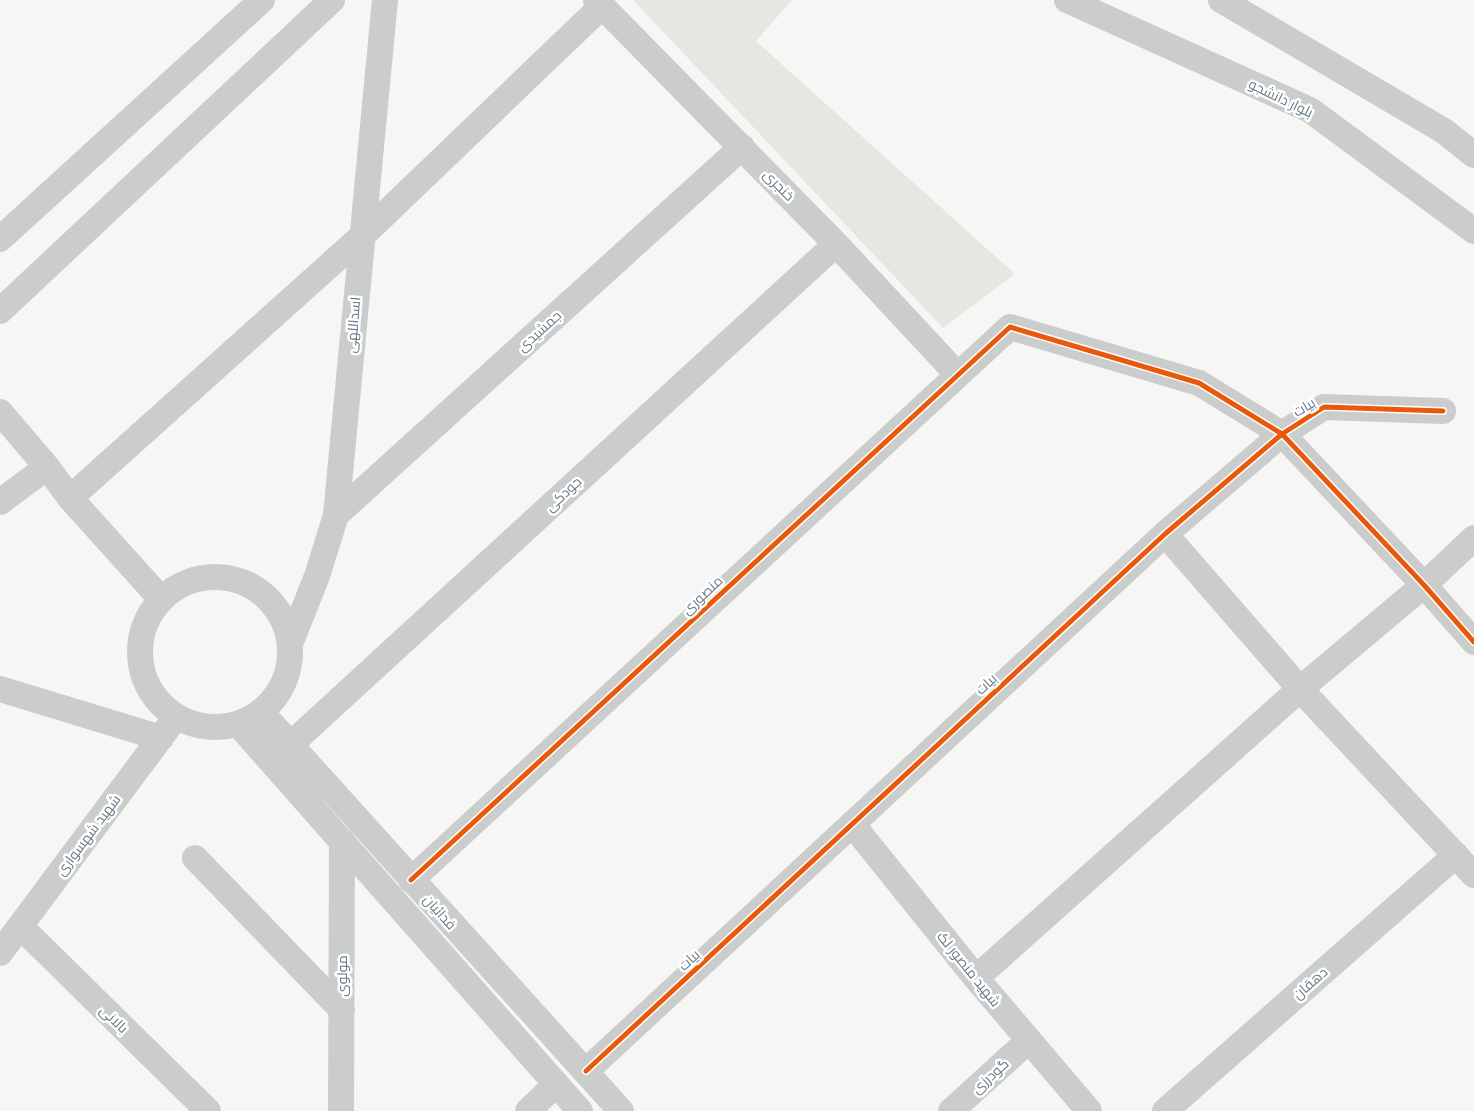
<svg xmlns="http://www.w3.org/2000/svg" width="1474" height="1111" viewBox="0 0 1474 1111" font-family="Roboto,Cairo,sans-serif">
  <rect width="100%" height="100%" fill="#f6f6f5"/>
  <path fill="#e5e8e2" d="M633,0H792L756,41L1015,274L943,328Z"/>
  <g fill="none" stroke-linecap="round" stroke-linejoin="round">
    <path stroke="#cbcccc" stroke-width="26" d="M596,0L836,244L957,374
      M1067,0L1310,110L1474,231
      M1221,0L1444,131L1474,155
      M0,239L262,0
      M0,311L332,0
      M0,412L47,467L70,498L161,599
      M70,498L361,237L602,6
      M0,502L47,467
      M336,515L742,147
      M1165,534L1300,689L1474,875
      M140 652a75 75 0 1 1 150 0a75 75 0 1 1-150 0Z
      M290,644L317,576L336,515L385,0
      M0,689L161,738
      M261,712L621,1111
      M238,724L580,1111
      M290,745L836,244
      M852,824L976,978L1089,1111
      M195,858L342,1010
      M411,880L1010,327L1199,383L1282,434L1424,585L1474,642
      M20,926L208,1111
      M0,953L176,717
      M976,978L1300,689L1424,585L1474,538
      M586,1071L1165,534L1282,434L1324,407L1443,411
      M341,1111L342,841
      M528,1111L556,1084
      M951,1111L1028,1041
      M1165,1111L1456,855"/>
    <defs>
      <path id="cycleway" d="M411,880L1010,327L1199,383L1282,434L1424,585L1474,642
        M586,1071L1165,534L1282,434L1324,407L1443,411"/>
    </defs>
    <use href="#cycleway" stroke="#fff" stroke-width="8"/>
    <use href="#cycleway" stroke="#e8590c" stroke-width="5"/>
  </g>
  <g text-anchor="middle" stroke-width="5" stroke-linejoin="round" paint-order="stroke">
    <g font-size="14" fill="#667985" stroke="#fff">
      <text transform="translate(1281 98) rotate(26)" y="5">بلوار دانشجو</text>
      <text transform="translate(779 185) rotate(46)" y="5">خنجری</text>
      <text transform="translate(353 325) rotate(-85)" y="5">اسداللهی</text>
      <text transform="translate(539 331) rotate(-42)" y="5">جمشیدی</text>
      <text transform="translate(1304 407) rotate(-31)" y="5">بیات</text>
      <text transform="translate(563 494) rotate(-43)" y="5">جودکی</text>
      <text transform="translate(702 595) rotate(-43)" y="5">منصوری</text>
      <text transform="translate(986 684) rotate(-43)" y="5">بیات</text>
      <text transform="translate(88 835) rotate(-53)" y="5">شهید شهسواری</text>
      <text transform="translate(440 912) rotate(48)" y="5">فدائیان</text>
      <text transform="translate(689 960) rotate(-43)" y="5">بیات</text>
      <text transform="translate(969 969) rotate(51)" y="5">شهید منصور لک</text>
      <text transform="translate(342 976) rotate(-90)" y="5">مولوی</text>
      <text transform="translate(1310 983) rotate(-41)" y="5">دهقان</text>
      <text transform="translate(114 1019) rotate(44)" y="5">بالانی</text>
      <text transform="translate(990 1076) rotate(-42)" y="5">گودرزی</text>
    </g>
  </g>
</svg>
